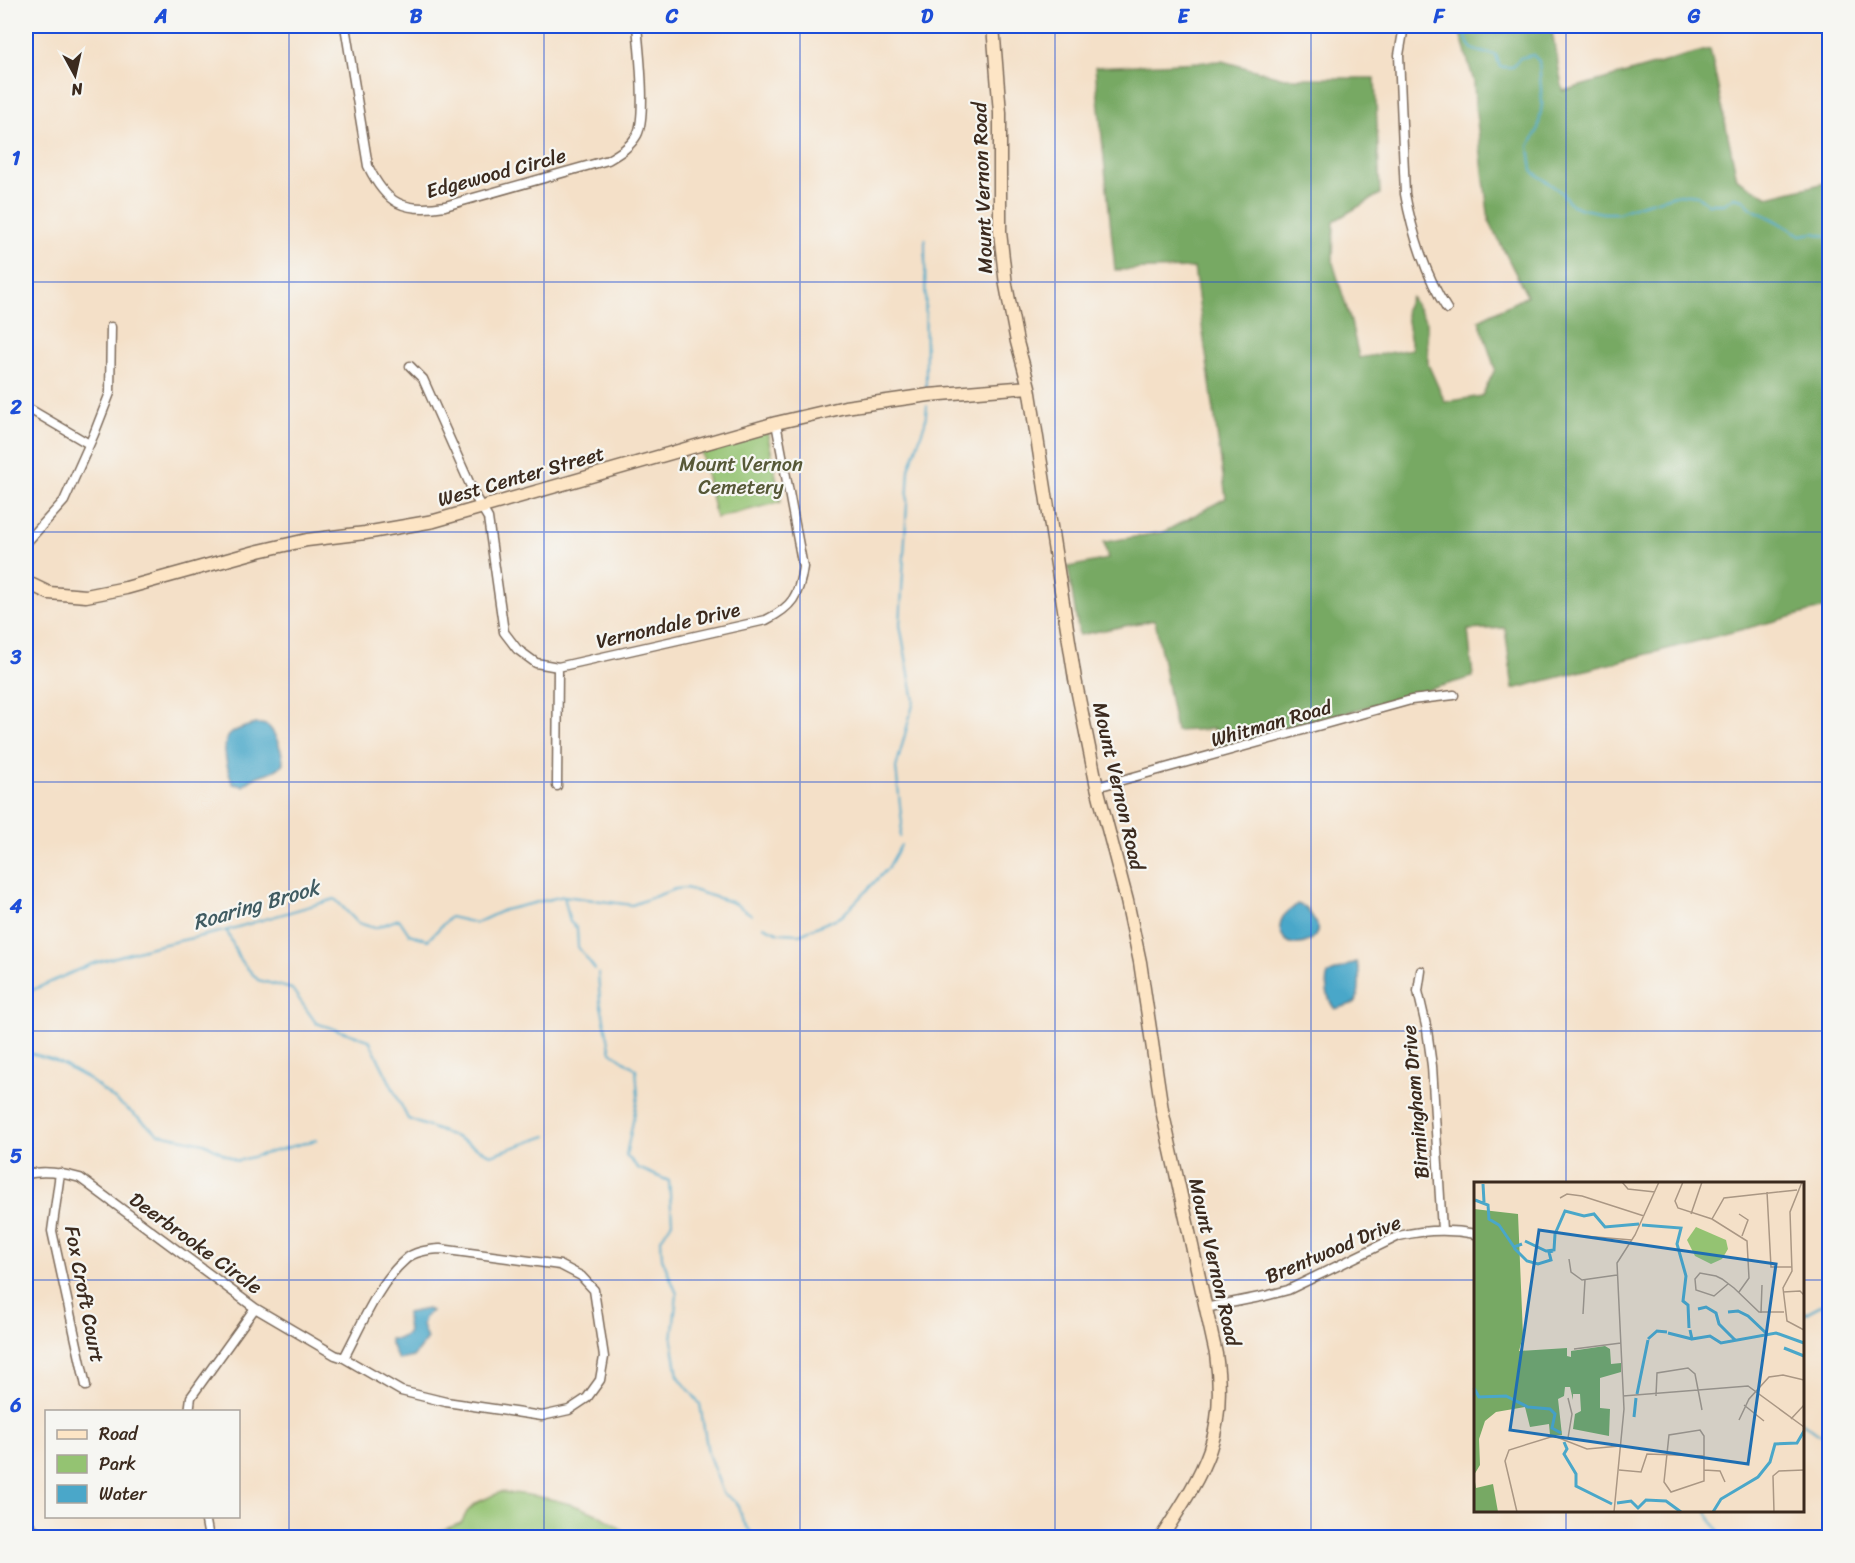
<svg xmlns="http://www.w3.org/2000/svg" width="1855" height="1563" viewBox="0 0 1855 1563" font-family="Sriracha,sans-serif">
  <rect width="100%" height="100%" fill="#f6f6f2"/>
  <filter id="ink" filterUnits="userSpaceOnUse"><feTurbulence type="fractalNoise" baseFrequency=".0167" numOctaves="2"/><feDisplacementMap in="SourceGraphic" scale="12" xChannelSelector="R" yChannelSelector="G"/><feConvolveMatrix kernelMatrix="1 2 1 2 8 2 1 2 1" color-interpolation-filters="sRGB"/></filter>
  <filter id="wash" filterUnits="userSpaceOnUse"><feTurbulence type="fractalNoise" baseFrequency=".008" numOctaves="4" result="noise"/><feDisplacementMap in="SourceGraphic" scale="24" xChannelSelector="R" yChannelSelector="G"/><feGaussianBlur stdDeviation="1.35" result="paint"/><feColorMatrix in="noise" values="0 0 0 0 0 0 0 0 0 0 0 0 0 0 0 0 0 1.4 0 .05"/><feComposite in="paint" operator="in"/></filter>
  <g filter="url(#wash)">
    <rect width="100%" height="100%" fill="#f4e0c8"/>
    <path fill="#94c372" stroke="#687648" stroke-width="1.5" d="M767,431L781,502L716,518L701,450Z
      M501,1492C540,1495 602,1506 629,1537H424L461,1523L467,1512L476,1503Z"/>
    <path fill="#77a964" stroke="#596a41" stroke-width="1.5" d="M1458,26H1551L1563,91L1710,49L1737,179L1768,197L1829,182V607L1513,689L1505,628L1468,630L1473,677L1218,749L1214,729L1176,731L1155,620L1079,635L1068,567L1108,559L1104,542L1164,532L1226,498L1194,268L1115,270L1095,67L1222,61L1284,78H1375L1380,194L1334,221L1333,263L1351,322L1359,358L1412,349L1405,310L1411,297L1427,323L1428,364L1445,402L1482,396L1495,369L1479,320L1527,296L1489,221L1475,105L1474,82Z"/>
    <path fill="#4aa7c9" stroke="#426874" stroke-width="1.5" d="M255,724C259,724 265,723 269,727C276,734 283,753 283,763C278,771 270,772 261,775C255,777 248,782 243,786L233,784C229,776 228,768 226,760C221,734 232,730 255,724Z
      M1297,904C1306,906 1309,912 1314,919C1329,939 1291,955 1282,935C1279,929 1279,923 1283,917C1286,912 1293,909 1297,904Z
      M1356,962C1361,969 1360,996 1355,1003L1335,1009C1328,1002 1324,983 1328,974Z
      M427,1309L431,1311L424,1318L422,1325L427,1339L413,1357L399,1360L396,1356L390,1341V1339H398L407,1334C410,1326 404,1320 407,1313Z"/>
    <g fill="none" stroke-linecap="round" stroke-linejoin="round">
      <path stroke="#4aa7c9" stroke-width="2" d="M1465,33C1469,54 1477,51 1496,55L1500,67H1513L1520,58L1533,55L1539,61L1542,104L1538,130L1529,146L1532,171L1561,192L1572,205L1583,209L1603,213H1619L1636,206L1679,194L1698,196L1708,204H1724L1734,197L1743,199C1752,212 1758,211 1771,218C1781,223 1790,230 1801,235L1814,233L1830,237
        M925,239L926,387
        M900,837L902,823L896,768L914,701L900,625L909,469L925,423L927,406
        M564,896L632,905L675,889L686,888L734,903L752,915
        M763,926L779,933L800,934L842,916L888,868L901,845
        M227,931L240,960L258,980L292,989L316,1023L369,1040L408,1119L456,1137L491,1155L547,1136
        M598,973L600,1001L611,1052L636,1069L638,1097L626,1155L638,1168L669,1181L672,1222L661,1239L662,1258L677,1294L672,1340L678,1376L700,1404L708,1453L723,1493L737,1503L743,1521L755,1538
        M26,993L91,964L151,947L224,931L335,899L358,923L375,928L399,919L409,934L428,940L450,917L476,923L504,910L564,896L570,922L577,928L578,947L595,969
        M26,1048L30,1053L54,1060L87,1078L159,1134L204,1143L237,1161L316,1140
        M1802,1315L1821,1305L1830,1306
        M1802,1423L1830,1440
        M1707,1510C1709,1521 1719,1527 1721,1538"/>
    </g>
  </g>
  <g filter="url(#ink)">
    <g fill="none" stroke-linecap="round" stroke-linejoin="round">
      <defs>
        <path id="street" d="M345,26L368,166C386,204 404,213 445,206L608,160C620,153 630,147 637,135C647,117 639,48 637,26
          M1404,26L1399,55L1405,194C1412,232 1426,277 1447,309
          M410,366L423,379L476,498L488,518L504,632L517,649L536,663L558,667L766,620C792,607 799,596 803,567L776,423
          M26,407L89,444
          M26,543L64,501L94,434L110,393L111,327
          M557,786L558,667
          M1097,787L1411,700L1454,695
          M1421,971L1418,991L1427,1030L1432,1066L1442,1230
          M60,1173L52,1231L86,1386
          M26,1174C45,1170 61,1173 80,1178L255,1308L335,1355L344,1358L401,1391L446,1402L542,1416L569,1410L587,1398L600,1380L604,1357L594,1290L581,1276L560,1265L440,1249C428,1250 414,1251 405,1260C379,1282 360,1328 344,1358
          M1205,1308L1265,1296L1288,1290L1399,1236C1424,1230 1450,1229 1476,1234
          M189,1412L191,1397L255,1308
          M205,1516L209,1538
          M26,1525H30L37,1533L38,1538"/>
        <path id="secondary" d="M993,26L1000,113V232L1006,285L1017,342L1029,387L1075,679L1097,787L1127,901L1140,962L1162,1110L1216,1354C1228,1436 1204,1471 1161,1538
          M26,582L49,593L86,596L126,588L259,551L307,540L365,533L434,521L776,423L845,407L929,395L1029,387"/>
      </defs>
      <use href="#street" stroke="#7c6a5a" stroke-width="11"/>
      <use href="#secondary" stroke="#7c6a5a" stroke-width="15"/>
      <use href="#street" stroke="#fff" stroke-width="8"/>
      <use href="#secondary" stroke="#fde5c5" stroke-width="12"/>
    </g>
  </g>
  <path fill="none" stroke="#1d4ed8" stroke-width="1.5" stroke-opacity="0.55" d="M289,26V1538M544,26V1538M800,26V1538M1055,26V1538M1311,26V1538M1566,26V1184M26,282H1830M26,532H1830M26,782H1830M26,1031H1830M26,1280H1476M1802,1280H1830M1566,1510V1538"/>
  <g text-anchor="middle" stroke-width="4.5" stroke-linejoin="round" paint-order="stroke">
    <g font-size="20" fill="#3b2a1e" stroke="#f6f6f2">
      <text transform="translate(496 173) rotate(-15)" y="7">Edgewood Circle</text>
      <text transform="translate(982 188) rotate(-92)" y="7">Mount Vernon Road</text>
      <text transform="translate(521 476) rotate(-16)" y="7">West Center Street</text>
      <text transform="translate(668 625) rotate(-13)" y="7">Vernondale Drive</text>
      <text transform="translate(1271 723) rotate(-16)" y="7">Whitman Road</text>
      <text transform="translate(1119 786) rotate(77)" y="7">Mount Vernon Road</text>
      <text transform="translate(1415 1102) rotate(-95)" y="7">Birmingham Drive</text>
      <text transform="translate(196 1243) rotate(36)" y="7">Deerbrooke Circle</text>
      <text transform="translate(1333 1249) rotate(-23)" y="7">Brentwood Drive</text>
      <text transform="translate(1215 1262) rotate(77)" y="7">Mount Vernon Road</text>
      <text transform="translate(85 1294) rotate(79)" y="7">Fox Croft Court</text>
    </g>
    <g font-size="20" fill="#565837" stroke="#f6f6f2">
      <text x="741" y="471">Mount Vernon<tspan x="741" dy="23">Cemetery</tspan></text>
    </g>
    <g font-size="21" font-style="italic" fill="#415c62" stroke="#f6f6f2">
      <text transform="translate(256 905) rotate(-16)" y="7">Roaring Brook</text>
    </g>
  </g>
  <g transform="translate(1474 1182)">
    <rect width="330" height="330" fill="#f4e0c8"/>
    <path d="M222,45L252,58L254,67L248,77L237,82L221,74L213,58Z" fill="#94c372"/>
    <path d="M0,27L44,32L49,154L45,169L93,166V174L97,175V169L131,164L136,167L137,182L147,181V190L126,196V226L136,227L135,254L99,247L101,232L107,229L106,212H99V218L96,205H91L90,214L84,217L88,253H76L75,242L56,245L51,225L22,230L11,239L5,257L6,283L0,293ZM0,294L2,306L19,302L24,330H0Z" fill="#77a964"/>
    <path fill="none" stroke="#4aa7c9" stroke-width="3" d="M9,2L10,20M1,18L14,23L15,37L25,43L40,65L48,62M168,43L207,46L203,62L212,94L209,119L214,123L215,146M51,59L72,69L80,68L81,52L91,29L110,34L120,32L131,45L165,42M40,66L53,79L64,82L77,78L75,70L79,69M224,127L232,125L242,131L245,142L262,159M254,130L264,129L274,134L292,151M216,148L218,157L236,154L247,161L302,151L330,161M194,151L218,157M174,157L183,149L193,150M310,166L330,174M0,206L5,215L32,214L54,225L76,227L81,232L78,246L87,251M163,212L174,158M160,235L162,216M90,260L93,267L90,272L102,292V304L138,322M143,321L157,319L164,326L172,318L192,319L207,330M239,330L247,317L284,295L296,280L301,262L323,261L330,249"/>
    <path fill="none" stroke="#aa9784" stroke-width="1.5" d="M148,0L154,7L181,10M209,0L201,19L204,26L238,37L273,59L275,96L265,110M328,0L316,30L318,89L309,106L313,139L330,148M293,10L297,85H318M86,16L93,12L108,14L170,34M217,32L228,0M265,32L274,38L268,54M238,37L250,16L323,8M98,53L158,58M95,77L97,90L108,98L143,93M254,102L240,114L222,108L221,97L226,91L242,94L248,97L260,106L285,130H310M309,110L326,109L330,113M287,131L288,103M109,132L111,98M100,167L147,161M149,214L274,204L330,245M182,214L183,191L214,186L221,192L228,228M270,223L290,239M317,237L330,223M265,238L275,217L295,195L309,193L330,198M226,248L230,254V299L197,310L190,300L195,253ZM94,256L98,232L94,216M145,288L167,290L173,272L230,274M230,288L246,289L251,300M43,330L31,279L35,268L80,254L113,267L146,264M140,330L150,227L143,81L161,53L185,0M300,330L299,294L305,289L330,288"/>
    <path fill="#1f6fb2" fill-opacity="0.15" stroke="#1f6fb2" stroke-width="3" d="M65,48L302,82L274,282L36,248Z"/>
    <rect width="330" height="330" fill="none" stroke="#3b2a1e" stroke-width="3"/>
  </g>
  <rect width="1855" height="1563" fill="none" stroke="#f6f6f2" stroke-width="66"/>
  <rect x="45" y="1410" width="195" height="108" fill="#f6f6f2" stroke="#aba49d" stroke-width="1.5"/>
  <rect x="57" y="1430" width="30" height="9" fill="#fde5c5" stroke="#aba49d" stroke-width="1.5"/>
  <text x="99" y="1440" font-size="18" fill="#3b2a1e">Road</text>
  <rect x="57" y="1455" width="30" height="18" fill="#94c372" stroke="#aba49d" stroke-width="1.5"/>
  <text x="99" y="1470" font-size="18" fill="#3b2a1e">Park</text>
  <rect x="57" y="1485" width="30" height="18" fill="#4aa7c9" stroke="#aba49d" stroke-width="1.5"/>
  <text x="99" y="1500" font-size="18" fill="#3b2a1e">Water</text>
  <g transform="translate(75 75) rotate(172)" stroke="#f6f6f2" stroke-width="4.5" paint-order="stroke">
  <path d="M0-4.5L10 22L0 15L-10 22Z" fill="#3b2a1e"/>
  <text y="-9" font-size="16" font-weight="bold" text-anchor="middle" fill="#3b2a1e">N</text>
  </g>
  <rect x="33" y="33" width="1789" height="1497" fill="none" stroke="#1d4ed8" stroke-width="2"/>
  <g font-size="20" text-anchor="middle" font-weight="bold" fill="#1d4ed8">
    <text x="161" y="23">A</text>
    <text x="416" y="23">B</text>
    <text x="672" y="23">C</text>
    <text x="927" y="23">D</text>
    <text x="1183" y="23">E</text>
    <text x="1439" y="23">F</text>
    <text x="1694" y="23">G</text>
    <text x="16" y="165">1</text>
    <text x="16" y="414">2</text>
    <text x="16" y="664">3</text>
    <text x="16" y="913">4</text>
    <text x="16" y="1163">5</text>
    <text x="16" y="1412">6</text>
  </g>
</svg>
